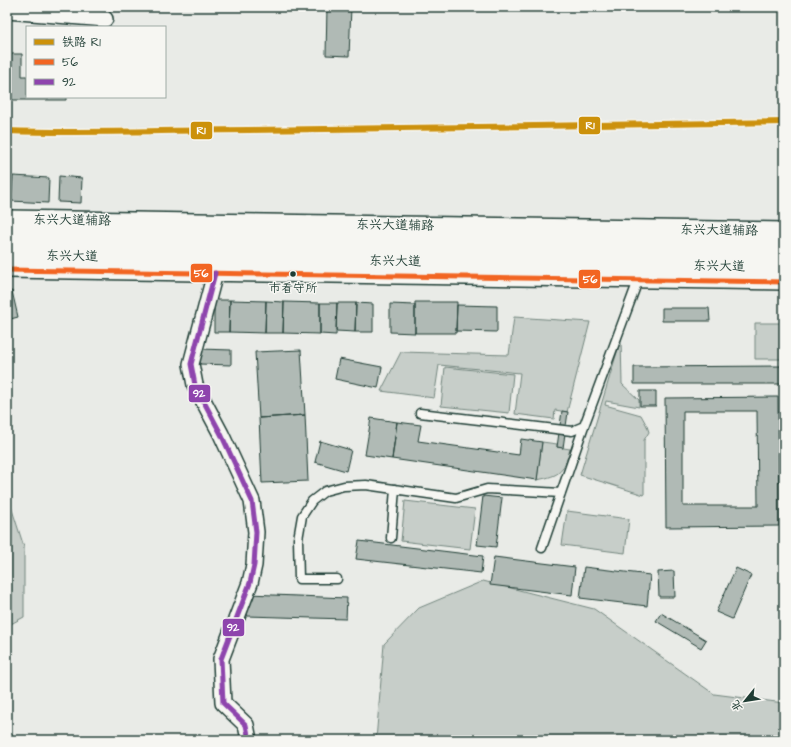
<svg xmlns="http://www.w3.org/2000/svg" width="791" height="747" viewBox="0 0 791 747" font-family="'Architects Daughter','LXGW WenKai TC',sans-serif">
  <rect width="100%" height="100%" fill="#e9ebe7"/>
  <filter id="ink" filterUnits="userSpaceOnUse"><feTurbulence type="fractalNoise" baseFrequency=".025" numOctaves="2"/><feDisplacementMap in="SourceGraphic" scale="8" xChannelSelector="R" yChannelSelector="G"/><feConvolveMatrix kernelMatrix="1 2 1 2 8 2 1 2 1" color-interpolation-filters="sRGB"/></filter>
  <g filter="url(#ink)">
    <path fill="#c7cec9" stroke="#73867e" d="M514,317L590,322L567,412L555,410L554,419L515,414L520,373L439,365L434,398L381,391L401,352L509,355Z
      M755,323H784V359H755Z
      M621,339L622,384L639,400V407L606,401L605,405L641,415L647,426L649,432L644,440V495L580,475Z
      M445,367L513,374L509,413L441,406Z
      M542,442L557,444V447L570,449C563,473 561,475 537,480Z
      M7,494L24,547V617L7,626Z
      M405,501L475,509L470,549L401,541Z
      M567,511L629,519L625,553L562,545Z
      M483,581L594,609L714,694L784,703V740H376L384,644L419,608Z"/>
    <path fill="#b0bab5" stroke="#1f3d34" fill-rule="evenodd" d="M65,7H93V11H65Z
      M327,7H351L349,56L326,55Z
      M7,54H22V76H27V97H66V100H7Z
      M13,176L49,178L48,203L11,201Z
      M59,176L82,178L81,203L58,202Z
      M12,291L18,317L7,320V292Z
      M214,300H230L229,332H214Z
      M230,300L266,301L265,333L229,332Z
      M266,301L284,302L283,333H265Z
      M284,302L320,303V334L283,333Z
      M415,302H457L456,333H415Z
      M320,303H337L336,335L320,334Z
      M337,303H356L355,332L336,331Z
      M356,303L373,304V332H355Z
      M390,304L415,305V333L390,332Z
      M457,305L497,306V332L456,331Z
      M662,308H709L710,321H662Z
      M200,349L231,350V365L200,364Z
      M301,350L305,415L259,418L255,352Z
      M339,359L382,367L378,388L335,379Z
      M784,366V384H634V367Z
      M640,391H656V406H640Z
      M778,397L779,526L666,527L665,398ZM683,411H757L758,506H683Z
      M562,411L568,412L563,448L557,447Z
      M305,415L308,481L262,483L259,418Z
      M371,418L397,422L392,459L365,455Z
      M397,422L421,425L418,441L519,455L521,439L542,442L537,480L392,459Z
      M320,441L351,450L346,471L315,462Z
      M483,496L502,498L496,547L477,545Z
      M359,541L483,556L481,573L356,559Z
      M494,557L575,567L572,595L490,585Z
      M584,567L650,575L647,606L580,598Z
      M736,568L751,575L732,619L716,612Z
      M674,571L675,597H659L658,572Z
      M248,594L347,598L346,619L247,616Z
      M661,613L706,640L701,648L656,621Z"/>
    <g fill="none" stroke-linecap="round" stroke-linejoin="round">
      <defs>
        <path id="service" d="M420,413L572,431L584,426
          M391,538L395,489
          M542,548L584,426L639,278
          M337,579H299L298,539L302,516L312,501L325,491L344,486L366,485L456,498L487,489L561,493"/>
        <path id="minor" d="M7,11L105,19
          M7,218L784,230
          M7,270L784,282
          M215,273L191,364L195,385L221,434L252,501L256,532L254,565L250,583L221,659L223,703L246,725L249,740"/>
        <path id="secondary" d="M7,234L784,246
          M7,254L784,266"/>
      </defs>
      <use href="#service" stroke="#1f3d34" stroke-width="11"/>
      <use href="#minor" stroke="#1f3d34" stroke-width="18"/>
      <use href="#secondary" stroke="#1f3d34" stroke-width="24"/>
      <use href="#service" stroke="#f6f6f2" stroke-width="8"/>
      <use href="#minor" stroke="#f6f6f2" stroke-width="15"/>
      <use href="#secondary" stroke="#f6f6f2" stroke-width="21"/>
      <defs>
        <path id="bus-1" d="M7,270L784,282"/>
        <path id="bus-2" d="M215,273L191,364L195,385L221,434L252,501L256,532L254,565L250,583L221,659L223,703L246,725L249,740"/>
      </defs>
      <use href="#bus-1" stroke="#f6f6f2" stroke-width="8"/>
      <use href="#bus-2" stroke="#f6f6f2" stroke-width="8"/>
      <use href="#bus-1" stroke="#f26522" stroke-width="5"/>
      <use href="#bus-2" stroke="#8e44ad" stroke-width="5"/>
      <defs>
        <path id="rail-1" d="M7,131C88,134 168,130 249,130C427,128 606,125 784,122"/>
      </defs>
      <use href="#rail-1" stroke="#f6f6f2" stroke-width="9"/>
      <use href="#rail-1" stroke="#cc910a" stroke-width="6"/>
    </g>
  </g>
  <circle fill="#1f3d34" stroke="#f6f6f2" stroke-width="1.5" cx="293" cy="274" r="3.5"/>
  <g text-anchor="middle" stroke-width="3" stroke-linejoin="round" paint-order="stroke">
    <g font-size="12" fill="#1f3d34" stroke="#f6f6f2">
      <text x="293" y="292">巿看守所</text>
    </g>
    <g font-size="13" fill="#1f3d34" stroke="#f6f6f2">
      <text transform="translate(72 219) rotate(1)" y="5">东兴大道辅路</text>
      <text transform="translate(395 224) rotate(1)" y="5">东兴大道辅路</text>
      <text transform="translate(719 229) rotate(1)" y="5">东兴大道辅路</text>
      <text transform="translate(72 255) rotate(1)" y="5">东兴大道</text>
      <text transform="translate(395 260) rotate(1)" y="5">东兴大道</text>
      <text transform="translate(719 265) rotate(1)" y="5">东兴大道</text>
    </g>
  </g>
  <g stroke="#f6f6f2" stroke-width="1.5">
    <rect x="578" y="116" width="23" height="19" rx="4" fill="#cc910a"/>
    <rect x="190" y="121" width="23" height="19" rx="4" fill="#cc910a"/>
    <rect x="190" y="263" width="23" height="20" rx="4" fill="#f26522"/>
    <rect x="578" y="269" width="23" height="20" rx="4" fill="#f26522"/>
    <rect x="188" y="384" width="23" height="19" rx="4" fill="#8e44ad"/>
    <rect x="222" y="618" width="23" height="19" rx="4" fill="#8e44ad"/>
  </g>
  <g font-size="11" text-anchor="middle" font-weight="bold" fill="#fff">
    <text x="590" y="129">R1</text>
    <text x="201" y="134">R1</text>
    <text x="201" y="277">56</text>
    <text x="590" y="283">56</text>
    <text x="199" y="397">92</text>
    <text x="233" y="631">92</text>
  </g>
  <rect width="791" height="747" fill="none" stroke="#f6f6f2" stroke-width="24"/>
  <rect x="12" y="12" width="767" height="723" fill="none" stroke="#1f3d34" stroke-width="1.5" filter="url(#ink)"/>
  <rect x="26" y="26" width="140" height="72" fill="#f6f6f2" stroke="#a0aca6"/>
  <rect x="34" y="39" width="20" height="6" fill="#cc910a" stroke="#a0aca6"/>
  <text x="62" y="46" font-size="12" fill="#1f3d34">铁路 R1</text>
  <rect x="34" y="59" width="20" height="6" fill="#f26522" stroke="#a0aca6"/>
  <text x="62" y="66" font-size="12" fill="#1f3d34">56</text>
  <rect x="34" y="79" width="20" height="6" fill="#8e44ad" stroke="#a0aca6"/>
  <text x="62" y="86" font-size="12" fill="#1f3d34">92</text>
  <g transform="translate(745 701) rotate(240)" stroke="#f6f6f2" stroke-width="3" paint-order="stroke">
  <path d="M0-3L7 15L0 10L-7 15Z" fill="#1f3d34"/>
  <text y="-6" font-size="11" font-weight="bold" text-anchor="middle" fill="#1f3d34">北</text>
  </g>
</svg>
